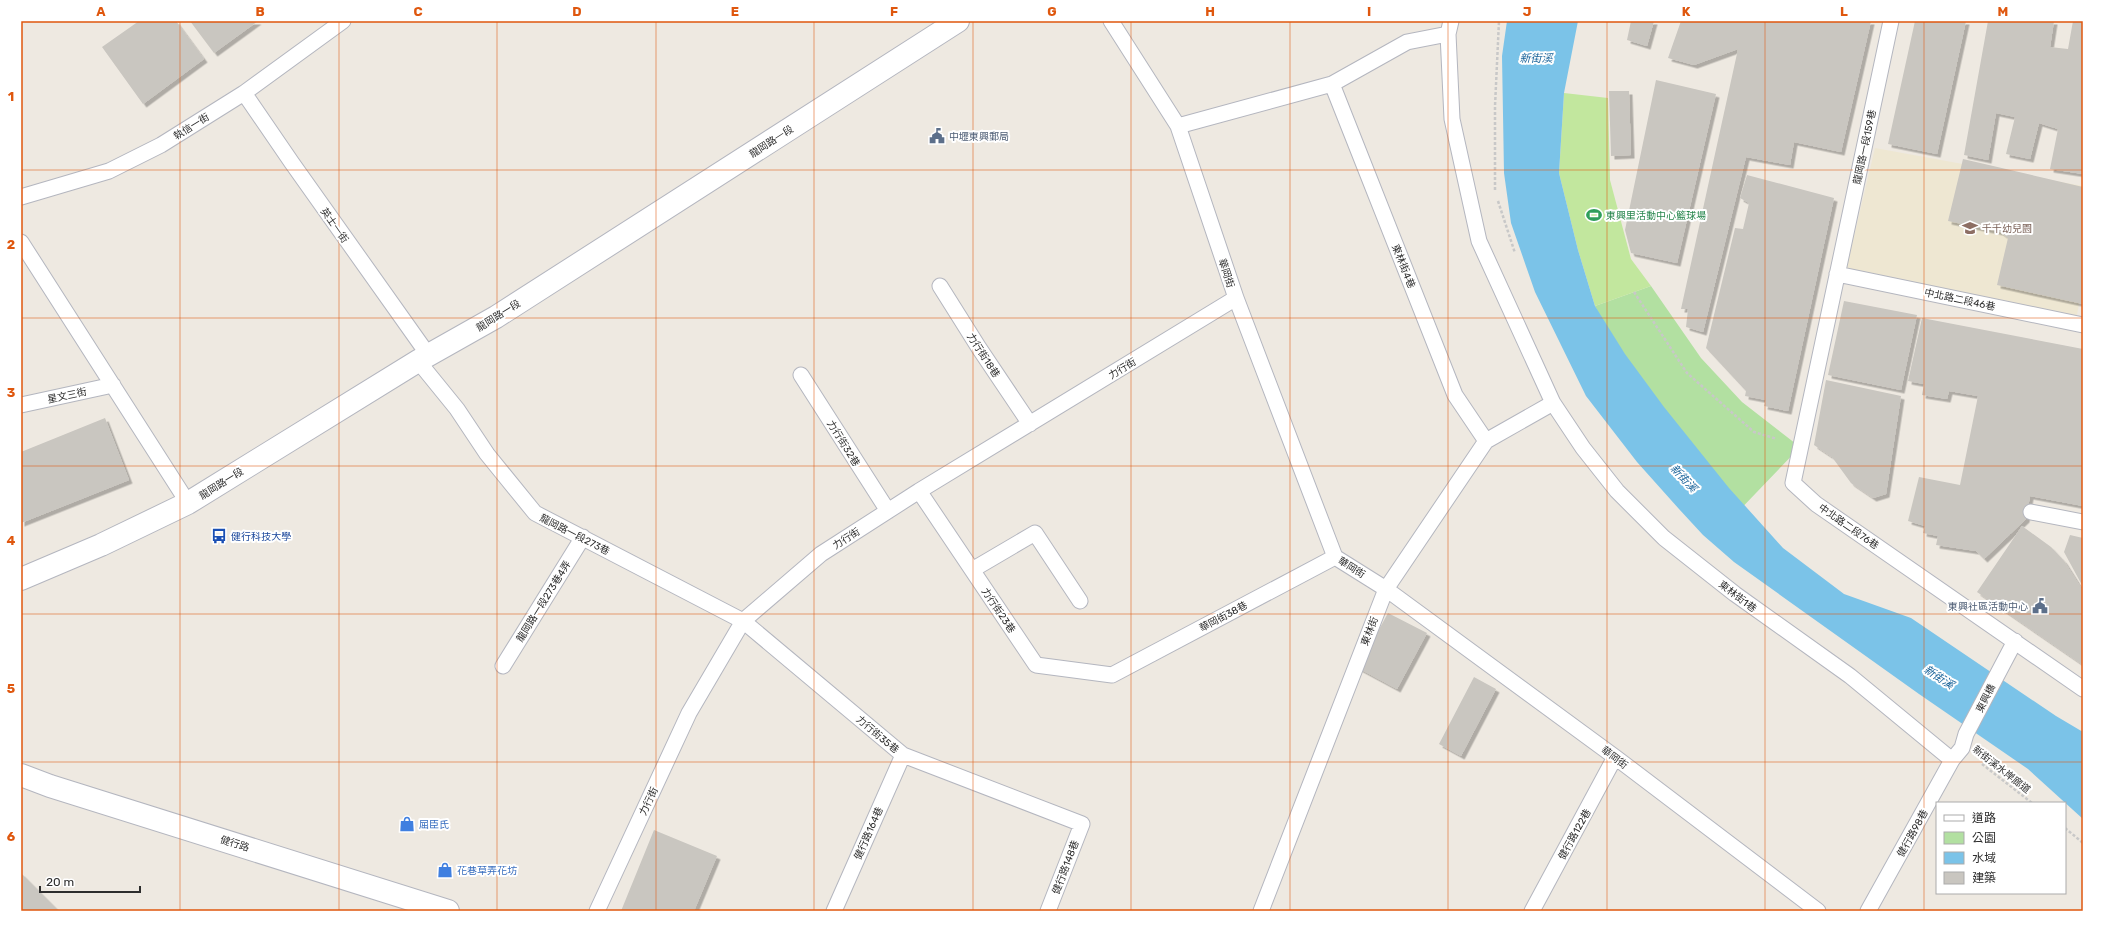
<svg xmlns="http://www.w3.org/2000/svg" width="2104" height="932" viewBox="0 0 2104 932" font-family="Rubik,'Noto Sans TC',sans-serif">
  <defs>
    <filter id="shadow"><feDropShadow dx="3.5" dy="3.5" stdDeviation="0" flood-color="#0004"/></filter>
  </defs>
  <rect width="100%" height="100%" fill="#eee9e1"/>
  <path fill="#eee7d2" d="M1875,148L2083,186V283L2076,320L1846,270Z"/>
  <path fill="#b2e0a1" d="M1651,286L1701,358L1742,402L1800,447L1732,518L1666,452L1595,306Z"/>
  <path fill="#c2e79e" d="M1564,93L1608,98L1610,180L1631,259L1651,286L1595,306L1578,250L1559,173Z"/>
  <path fill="#7bc3e8" d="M1507,21H1578L1564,93L1559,173L1578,250L1595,306L1625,354L1664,407L1729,488L1783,548L1844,594L1911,618L2056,716L2083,732V819L2028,769L1919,694L1734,562L1703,535L1679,509L1637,462L1586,396L1535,292L1511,223L1504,173L1502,56Z"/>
  <path fill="#c9c6c0" filter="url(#shadow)" d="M139,21H176L204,59L143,104L102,47Z
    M190,21H258L214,53Z
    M1631,21H1654L1647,46L1627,40Z
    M1681,21H1871L1841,152L1794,142L1790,165L1746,157L1703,332L1686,327L1688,309H1681L1738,49L1694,65L1668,58Z
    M1915,21H1966L1937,154L1888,144Z
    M1988,21H2054L2050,47L2068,49L2073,21H2083V174L2050,169L2058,129L2039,123L2030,159L2006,154L2015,117L1996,113L1988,160L1964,155Z
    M1656,80L1716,94L1677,263L1631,253L1625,230Z
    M1609,91H1629L1631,155L1611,156Z
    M1963,159L2083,187V304L1997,285L2008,238L2000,232L1948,221Z
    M1747,175L1834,198L1788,411L1764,406L1766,400L1745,396L1746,391L1706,348L1735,228L1743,229L1749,203L1740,198Z
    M1844,301L1917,315L1901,390L1828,375Z
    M1922,318L2083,349V506L2030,496L2026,519L1984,559L1976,551L1936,545L1938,536L1923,533L1925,526L1908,521L1919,477L1960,485L1978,396L1949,391L1947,399L1922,395L1924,384L1908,381Z
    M1826,380L1901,396L1886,494L1873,498L1851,483L1832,457L1814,445Z
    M105,418L129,480L21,523V452Z
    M2022,526L2051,547L2064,561L2083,591V665L1977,592Z
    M2070,535L2083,538V587L2064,552Z
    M1388,613L1427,633L1397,689L1358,668Z
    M1474,677L1496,689L1461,756L1439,744Z
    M654,830L717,856L694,911H621Z
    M21,873L59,911H21Z"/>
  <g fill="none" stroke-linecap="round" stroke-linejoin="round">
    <defs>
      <path id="lane" d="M1111,21L1178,126L1236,298L1335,557L1386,589L1615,757L1818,911
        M1451,21L1448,34L1452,119L1479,241L1553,403L1583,448L1617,491L1664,538L1735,594L1850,676L1952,760
        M1891,21L1793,483L1816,504L2083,689
        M1332,84L1455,395L1486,441
        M244,93L292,163L429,356
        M1178,126L1332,84L1407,42L1448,34
        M21,197L109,171L161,145L244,93L343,21
        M21,242L188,503
        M1837,274L2083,325
        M940,286L979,348L1030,424
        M418,361L457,409L487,454L535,513L743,621L903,755L1082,824L1048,911
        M801,375L888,511
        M21,405L113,385
        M919,491L1036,665L1112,675L1335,557
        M2031,512L2083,522
        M972,570L1035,533L1080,601
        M503,666L583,537
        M597,911L689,713L743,621L821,554L919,491L1236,298
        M834,911L903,755
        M1261,911L1386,589L1486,441L1553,403
        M1532,911L1615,757
        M1868,911L1952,760L1962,748L1966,734L2015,641"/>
      <path id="street" d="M21,579L101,545L188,503L418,361L496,317L958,21
        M21,775L50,786L448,911"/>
    </defs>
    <use href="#lane" stroke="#b4b6bf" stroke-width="17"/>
    <use href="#street" stroke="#b4b6bf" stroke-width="24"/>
    <path stroke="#c8c8c8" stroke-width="2.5" stroke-dasharray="3 2" stroke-linecap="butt" d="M1495,190V106L1499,21
      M1498,201L1515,253
      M1634,292L1687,373L1754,432L1777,439
      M1982,764L2032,803
      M2065,828L2083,843"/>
    <use href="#lane" stroke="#fff" stroke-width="15"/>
    <use href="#street" stroke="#fff" stroke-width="22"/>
  </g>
  <path fill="none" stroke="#df570e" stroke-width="1" stroke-opacity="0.55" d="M180,21V911M339,21V911M497,21V911M656,21V911M814,21V911M973,21V911M1131,21V911M1290,21V911M1448,21V911M1607,21V911M1765,21V911M1924,21V911M21,170H2083M21,318H2083M21,466H2083M21,614H2083M21,762H2083"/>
  <defs>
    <symbol id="civic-bare" viewBox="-9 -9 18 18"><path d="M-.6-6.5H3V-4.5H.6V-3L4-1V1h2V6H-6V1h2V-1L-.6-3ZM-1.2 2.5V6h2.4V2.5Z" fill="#5c6f8a" stroke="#fff" stroke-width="2.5" paint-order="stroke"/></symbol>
    <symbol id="stadium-bare" viewBox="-9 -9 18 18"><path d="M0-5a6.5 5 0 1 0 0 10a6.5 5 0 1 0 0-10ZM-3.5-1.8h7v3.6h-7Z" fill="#2e9e5b" stroke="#fff" stroke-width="2.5" paint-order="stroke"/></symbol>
    <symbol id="school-bare" viewBox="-9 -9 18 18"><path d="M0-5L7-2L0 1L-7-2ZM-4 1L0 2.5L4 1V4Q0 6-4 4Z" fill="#8d6e63" stroke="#fff" stroke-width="2.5" paint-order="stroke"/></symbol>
    <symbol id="bus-bare" viewBox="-9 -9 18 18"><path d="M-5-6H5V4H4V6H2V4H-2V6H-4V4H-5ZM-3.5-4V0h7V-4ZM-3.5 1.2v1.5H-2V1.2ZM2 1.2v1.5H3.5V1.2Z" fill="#1a4fb4" stroke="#fff" stroke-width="2.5" paint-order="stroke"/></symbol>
    <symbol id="shop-bare" viewBox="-9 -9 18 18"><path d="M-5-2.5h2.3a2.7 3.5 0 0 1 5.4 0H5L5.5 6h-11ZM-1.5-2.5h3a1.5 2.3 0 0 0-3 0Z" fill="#3f7fe0" stroke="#fff" stroke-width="2.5" paint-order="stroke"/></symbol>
  </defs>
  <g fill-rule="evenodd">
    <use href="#civic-bare" x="926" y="125" width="22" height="22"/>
    <use href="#stadium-bare" x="1583" y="204" width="22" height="22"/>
    <use href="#school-bare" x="1959" y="217" width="22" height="22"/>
    <use href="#bus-bare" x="208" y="525" width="22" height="22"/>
    <use href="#civic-bare" x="2029" y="595" width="22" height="22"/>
    <use href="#shop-bare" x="396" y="813" width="22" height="22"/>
    <use href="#shop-bare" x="434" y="859" width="22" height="22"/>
  </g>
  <g text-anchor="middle" stroke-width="4" stroke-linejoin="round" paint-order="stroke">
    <g font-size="10" fill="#2d2d2d" stroke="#fff">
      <text transform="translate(191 126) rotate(-32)" y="4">執信一街</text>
      <text transform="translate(771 141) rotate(-33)" y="4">龍岡路一段</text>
      <text transform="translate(1864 147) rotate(-78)" y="4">龍岡路一段159巷</text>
      <text transform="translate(335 225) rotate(55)" y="4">英士一街</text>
      <text transform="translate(1404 266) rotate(68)" y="4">東林街4巷</text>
      <text transform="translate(1227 273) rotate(72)" y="4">華岡街</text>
      <text transform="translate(1960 299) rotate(12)" y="4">中北路二段46巷</text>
      <text transform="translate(498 315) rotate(-32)" y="4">龍岡路一段</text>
      <text transform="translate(984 355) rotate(57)" y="4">力行街18巷</text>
      <text transform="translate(1122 368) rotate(-31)" y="4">力行街</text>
      <text transform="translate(67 395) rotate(-12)" y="4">星文三街</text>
      <text transform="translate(844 443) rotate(58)" y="4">力行街32巷</text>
      <text transform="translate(221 483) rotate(-32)" y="4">龍岡路一段</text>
      <text transform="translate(1849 526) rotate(35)" y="4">中北路二段76巷</text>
      <text transform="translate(575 534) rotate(27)" y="4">龍岡路一段273巷</text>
      <text transform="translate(846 538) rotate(-33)" y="4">力行街</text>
      <text transform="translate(1352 567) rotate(32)" y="4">華岡街</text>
      <text transform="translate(1738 596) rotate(37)" y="4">東林街1巷</text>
      <text transform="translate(543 601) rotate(-58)" y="4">龍岡路一段273巷4弄</text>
      <text transform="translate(999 610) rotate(56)" y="4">力行街23巷</text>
      <text transform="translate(1223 616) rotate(-28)" y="4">華岡街38巷</text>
      <text transform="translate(1369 631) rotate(-69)" y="4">東林街</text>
      <text transform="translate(1985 698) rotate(-63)" y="4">東興橋</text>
      <text transform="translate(878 734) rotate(40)" y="4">力行街35巷</text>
      <text transform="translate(1615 757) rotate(37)" y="4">華岡街</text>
      <text transform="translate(2002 769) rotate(38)" y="4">新街溪水岸廊道</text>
      <text transform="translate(648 801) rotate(-65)" y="4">力行街</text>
      <text transform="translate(868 833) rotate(-66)" y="4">健行路164巷</text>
      <text transform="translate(1912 833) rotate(-61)" y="4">健行路98巷</text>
      <text transform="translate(1574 834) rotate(-61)" y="4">健行路122巷</text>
      <text transform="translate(235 843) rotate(17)" y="4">健行路</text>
      <text transform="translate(1065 867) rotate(-69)" y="4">健行路148巷</text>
    </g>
    <g font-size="10" fill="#4e5e75" stroke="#fff" text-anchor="start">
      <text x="949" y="140">中壢東興郵局</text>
      <text x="2028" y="610" text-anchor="end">東興社區活動中心</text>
    </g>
    <g font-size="10" fill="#27864d" stroke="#fff" text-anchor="start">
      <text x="1606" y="219">東興里活動中心籃球場</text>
    </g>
    <g font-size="10" fill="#785e54" stroke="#fff" text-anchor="start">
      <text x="1982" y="232">千千幼兒園</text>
    </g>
    <g font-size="10" fill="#164399" stroke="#fff" text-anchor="start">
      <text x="231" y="540">健行科技大學</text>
    </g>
    <g font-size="10" fill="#366cbe" stroke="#fff" text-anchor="start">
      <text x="419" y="828">屈臣氏</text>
      <text x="457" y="874">花巷草弄花坊</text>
    </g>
    <g font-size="11" font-style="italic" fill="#166198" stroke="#fff">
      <text x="1536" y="62">新街溪</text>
      <text transform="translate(1684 478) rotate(47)" y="4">新街溪</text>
      <text transform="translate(1939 677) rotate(33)" y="4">新街溪</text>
    </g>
  </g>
  <rect width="2104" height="932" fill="none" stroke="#ffffff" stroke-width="44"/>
  <rect x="1936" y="802" width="130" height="92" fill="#ffffff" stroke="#ababab"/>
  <rect x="1944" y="815" width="20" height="6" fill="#ffffff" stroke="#ababab"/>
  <text x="1972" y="822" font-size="12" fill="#2d2d2d">道路</text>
  <rect x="1944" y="832" width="20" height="12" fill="#b2e0a1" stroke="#ababab"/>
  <text x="1972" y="842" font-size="12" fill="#2d2d2d">公園</text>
  <rect x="1944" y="852" width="20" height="12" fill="#7bc3e8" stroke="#ababab"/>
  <text x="1972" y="862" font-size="12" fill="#2d2d2d">水域</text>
  <rect x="1944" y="872" width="20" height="12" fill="#c9c6c0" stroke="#ababab"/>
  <text x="1972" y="882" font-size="12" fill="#2d2d2d">建築</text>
  <path d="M40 886v6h100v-6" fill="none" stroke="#2d2d2d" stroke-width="2"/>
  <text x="46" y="886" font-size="12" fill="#2d2d2d" stroke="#ffffff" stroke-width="3" paint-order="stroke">20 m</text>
  <rect x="22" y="22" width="2060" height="888" fill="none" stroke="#df570e" stroke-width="1.5"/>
  <g font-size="13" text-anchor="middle" font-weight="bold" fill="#df570e">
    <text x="101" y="16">A</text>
    <text x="260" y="16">B</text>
    <text x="418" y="16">C</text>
    <text x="577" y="16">D</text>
    <text x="735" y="16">E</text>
    <text x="894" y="16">F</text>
    <text x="1052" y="16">G</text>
    <text x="1210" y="16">H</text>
    <text x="1369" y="16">I</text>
    <text x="1527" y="16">J</text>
    <text x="1686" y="16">K</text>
    <text x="1844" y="16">L</text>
    <text x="2003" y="16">M</text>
    <text x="11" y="101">1</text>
    <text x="11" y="249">2</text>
    <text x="11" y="397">3</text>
    <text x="11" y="545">4</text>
    <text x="11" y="693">5</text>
    <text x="11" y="841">6</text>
  </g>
</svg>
